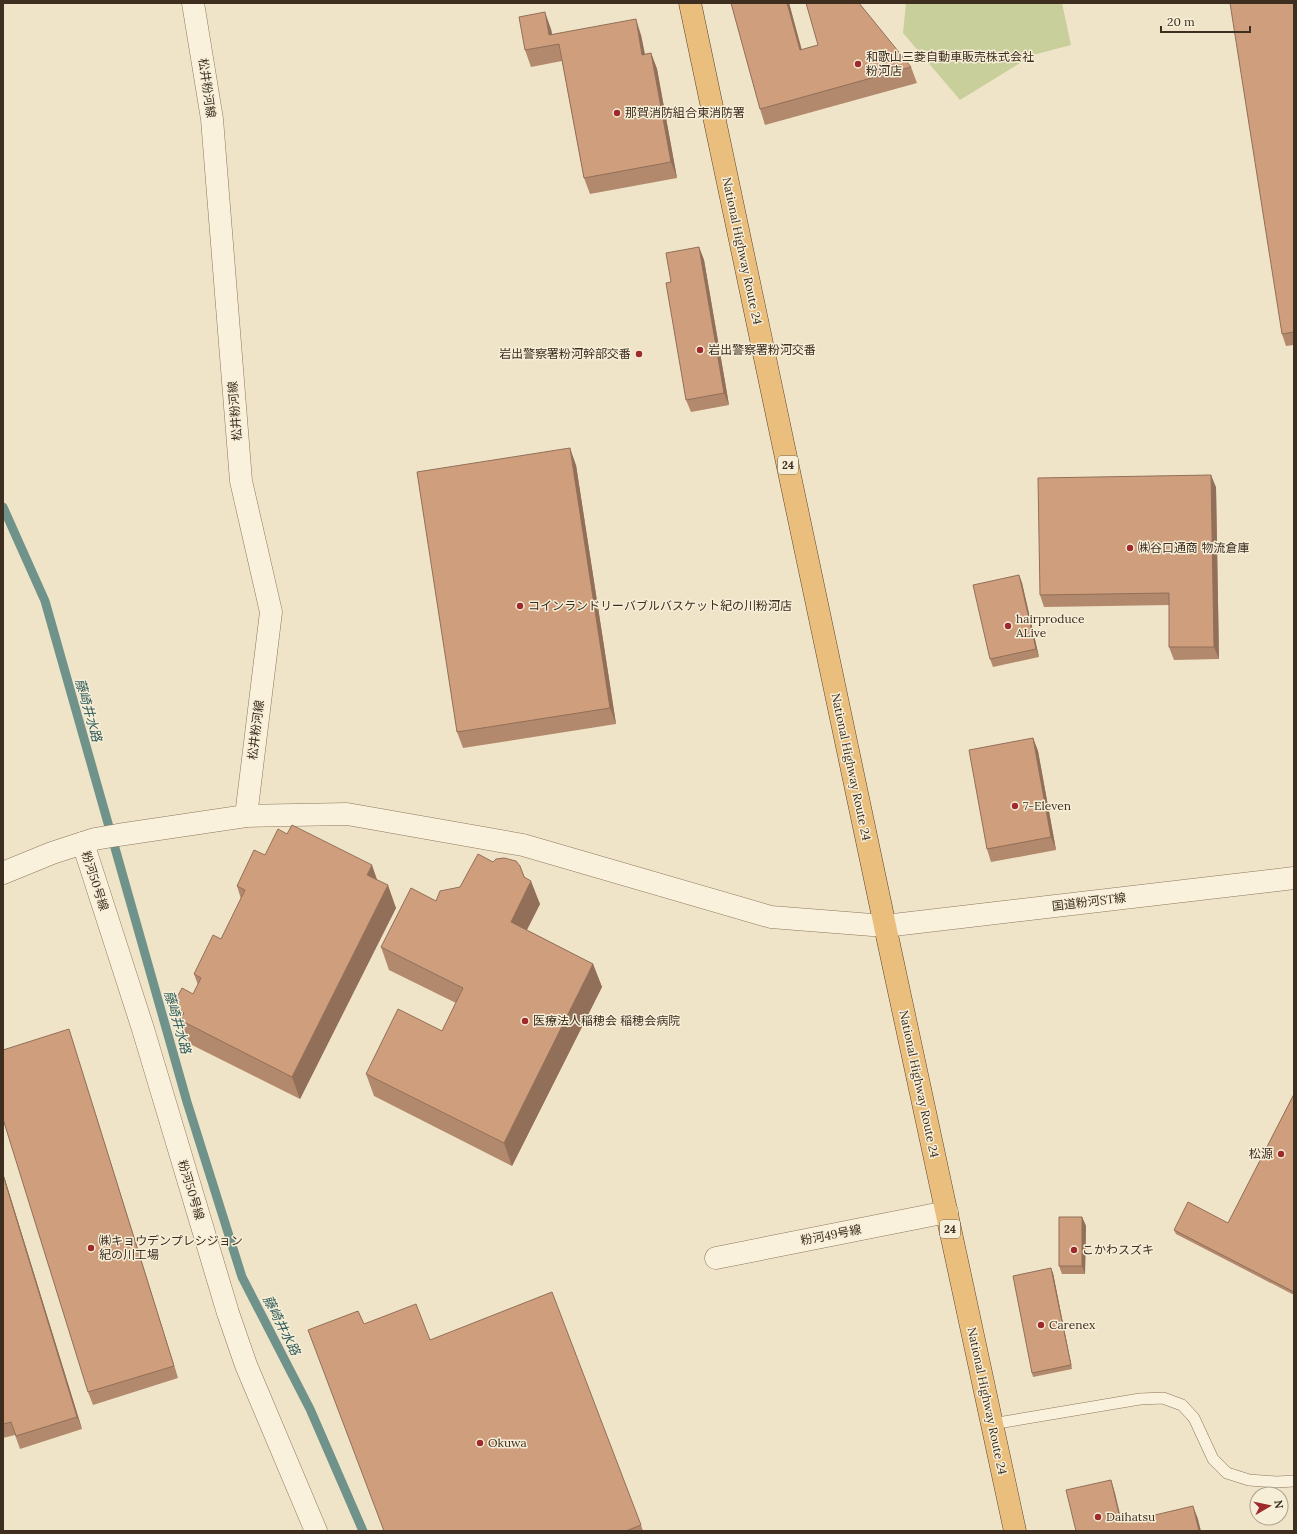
<svg xmlns="http://www.w3.org/2000/svg" width="1297" height="1534" viewBox="0 0 1297 1534" font-family="Lora,'Noto Sans JP',serif">
  <rect width="100%" height="100%" fill="#f0e4c8"/>
  <path fill="#c9cf9b" d="M906,3H1062L1071,45L1033,55L960,100L903,33Z"/>
  <g fill="none" stroke-linecap="round" stroke-linejoin="round">
    <path stroke="#6f938a" stroke-width="9" d="M3,507L45,601L187,1102L242,1277L310,1409L363,1531"/>
    <defs>
      <path id="service" d="M992,1424L1140,1399L1163,1398L1182,1405L1194,1418L1213,1459L1227,1473L1249,1480L1277,1482L1294,1481"/>
      <path id="minor" d="M193,3L212,119L241,481L271,612L246,816
        M83,843L143,1029L228,1313L246,1365L316,1531
        M716,1258L947,1212"/>
      <path id="tertiary" d="M3,873L52,853L95,839L118,835L246,816L347,814L523,845L771,917L885,926L1294,878"/>
      <path id="trunk" d="M690,3L885,926L1015,1531"/>
    </defs>
    <use href="#service" stroke="#8d765c" stroke-width="12"/>
    <use href="#minor" stroke="#8d765c" stroke-width="23"/>
    <use href="#tertiary" stroke="#8d765c" stroke-width="23"/>
    <use href="#trunk" stroke="#5b4430" stroke-width="23"/>
    <use href="#service" stroke="#faf1dc" stroke-width="11"/>
    <use href="#minor" stroke="#faf1dc" stroke-width="22"/>
    <use href="#tertiary" stroke="#faf1dc" stroke-width="22"/>
    <use href="#trunk" stroke="#eabe7c" stroke-width="22"/>
  </g>
  <path fill="#b2896c" d="M789,3L802,50L818,45L911,67L917,83L765,125L760,109Z
    M1294,3V345L1286,346L1282,334Z
    M551,29L552,34L641,35L645,54L651,53L657,69L677,178L590,194L584,178L562,61L531,67L525,50Z
    M699,247L704,260L729,405L691,412L686,400L671,282Z
    M576,465L616,724L463,748L457,732Z
    M1216,487L1219,659L1174,660L1169,647V605L1044,607L1040,595Z
    M1019,575L1022,583L1039,657L993,667L990,659Z
    M1033,738L1038,751L1056,850L991,862L987,849Z
    M265,855L378,880L396,908L300,1099L188,1043L185,1032L180,1030L172,1007L193,994L198,985L194,974L221,939L241,899L237,886Z
    M493,862L520,866L525,878L540,904L527,930L593,964L602,987L512,1166L374,1096L366,1074L442,1031L456,1003L389,970L381,947L436,901L460,887Z
    M73,1042L178,1378L93,1405L88,1392Z
    M1294,1094V1295L1176,1234L1174,1230L1228,1223Z
    M3,1173L82,1429L20,1449L15,1435L3,1438Z
    M1082,1217L1086,1226L1085,1274H1062L1059,1266Z
    M1053,1273L1072,1369L1033,1377L1032,1373Z
    M364,1324L430,1340L641,1525L643,1531H384Z"/>
  <path fill="#916f58" d="M787,3H789L806,67L800,50Z
    M545,12L551,29L554,45L549,35Z
    M636,19L641,35L648,71L642,55Z
    M651,53L657,69L677,178L671,162Z
    M699,247L704,260L729,405L724,393Z
    M570,448L576,465L616,724L610,708Z
    M1211,475L1216,487L1219,659L1214,647Z
    M1019,575L1022,583L1039,657L1036,649Z
    M1033,738L1038,751L1056,850L1051,837Z
    M372,865L380,888L367,875Z
    M520,866L528,887L531,881L540,904L519,945L511,922L524,877Z
    M388,885L396,908L300,1099L292,1077Z
    M593,964L602,987L512,1166L504,1143Z
    M69,1029L73,1042L178,1378L174,1366Z
    M3,1173L82,1429L77,1417L3,1175Z
    M1082,1217L1086,1226L1085,1274L1082,1266Z
    M1051,1268L1053,1273L1072,1369L1071,1365Z
    M1111,1480L1115,1493L1124,1531L1121,1523Z
    M1193,1506L1198,1519L1201,1531H1199Z"/>
  <path fill="#cf9f7d" stroke="#916f58" d="M731,3H787L800,50L818,45L806,3H859L911,67L760,109Z
    M1230,3H1294V332L1282,334Z
    M545,12L549,35L636,19L642,55L651,53L671,162L584,178L559,44L525,50L519,17Z
    M699,247L724,393L686,400L666,283L671,282L666,253Z
    M570,448L610,708L457,732L417,472Z
    M1211,475L1214,647H1169V593L1040,595L1038,478Z
    M1019,575L1036,649L990,659L973,585Z
    M1033,738L1051,837L987,849L969,750Z
    M292,825L372,865L367,875L388,885L292,1077L180,1020L184,1013L172,1007L182,988L193,994L201,978L194,974L213,935L221,939L245,890L237,886L254,850L265,855L278,829L287,834Z
    M478,854L493,862L496,859L504,858L516,861L520,866L524,877L531,881L511,922L593,964L504,1143L366,1074L398,1009L442,1031L463,988L381,947L411,888L436,901L440,891L460,887Z
    M69,1029L174,1366L88,1392L3,1119V1050Z
    M1294,1094V1292L1174,1230L1188,1202L1228,1223Z
    M3,1175L77,1417L16,1436L11,1422L3,1424Z
    M1059,1217H1082V1266H1059Z
    M1051,1268L1071,1365L1032,1373L1013,1276Z
    M552,1292L641,1525L626,1531H384L308,1330L358,1311L364,1324L416,1304L430,1340Z
    M1111,1480L1121,1523L1193,1506L1199,1531H1076L1066,1490Z"/>
  <g fill="#9e2a2b" stroke="#f7eed8" stroke-width="1.5">
    <circle cx="858" cy="64" r="4"/>
    <circle cx="617" cy="113" r="4"/>
    <circle cx="700" cy="350" r="4"/>
    <circle cx="639" cy="354" r="4"/>
    <circle cx="1130" cy="548" r="4"/>
    <circle cx="520" cy="606" r="4"/>
    <circle cx="1008" cy="626" r="4"/>
    <circle cx="1015" cy="806" r="4"/>
    <circle cx="525" cy="1021" r="4"/>
    <circle cx="1281" cy="1154" r="4"/>
    <circle cx="91" cy="1248" r="4"/>
    <circle cx="1074" cy="1250" r="4"/>
    <circle cx="1041" cy="1325" r="4"/>
    <circle cx="480" cy="1443" r="4"/>
    <circle cx="1098" cy="1517" r="4"/>
  </g>
  <g text-anchor="middle" stroke-width="3" stroke-linejoin="round" paint-order="stroke">
    <g fill="#f7eed8" stroke="#756857" stroke-width="1">
      <rect x="778" y="456" width="20" height="18" rx="3"/>
      <rect x="940" y="1220" width="20" height="18" rx="3"/>
    </g>
    <g font-size="11" font-weight="bold" fill="#3d2e20">
      <text x="788" y="469">24</text>
      <text x="950" y="1233">24</text>
    </g>
    <g font-size="12" fill="#3d2e20" stroke="#f7eed8" text-anchor="start">
      <text x="866" y="61">和歌山三菱自動車販売株式会社<tspan x="866" dy="14">粉河店</tspan></text>
      <text x="625" y="117">那賀消防組合東消防署</text>
      <text x="708" y="354">岩出警察署粉河交番</text>
      <text x="631" y="358" text-anchor="end">岩出警察署粉河幹部交番</text>
      <text x="1138" y="552">㈱谷口通商 物流倉庫</text>
      <text x="528" y="610">コインランドリーバブルバスケット紀の川粉河店</text>
      <text x="1016" y="623">hairproduce<tspan x="1016" dy="14">ALive</tspan></text>
      <text x="1023" y="810">7-Eleven</text>
      <text x="533" y="1025">医療法人稲穂会 稲穂会病院</text>
      <text x="1273" y="1158" text-anchor="end">松源</text>
      <text x="99" y="1245">㈱キョウデンプレシジョン<tspan x="99" dy="14">紀の川工場</tspan></text>
      <text x="1082" y="1254">こかわスズキ</text>
      <text x="1049" y="1329">Carenex</text>
      <text x="488" y="1447">Okuwa</text>
      <text x="1106" y="1521">Daihatsu</text>
    </g>
    <g font-size="12" fill="#3d2e20" stroke="#f7eed8">
      <text transform="translate(207 88) rotate(82)" y="4">松井粉河線</text>
      <text transform="translate(742 251) rotate(78)" y="4">National Highway Route 24</text>
      <text transform="translate(235 411) rotate(-95)" y="4">松井粉河線</text>
      <text transform="translate(256 730) rotate(-83)" y="4">松井粉河線</text>
      <text transform="translate(851 767) rotate(78)" y="4">National Highway Route 24</text>
      <text transform="translate(95 881) rotate(72)" y="4">粉河50号線</text>
      <text transform="translate(1089 902) rotate(-7)" y="4">国道粉河ST線</text>
      <text transform="translate(919 1084) rotate(78)" y="4">National Highway Route 24</text>
      <text transform="translate(191 1190) rotate(73)" y="4">粉河50号線</text>
      <text transform="translate(831 1235) rotate(-11)" y="4">粉河49号線</text>
      <text transform="translate(987 1401) rotate(78)" y="4">National Highway Route 24</text>
    </g>
    <g font-size="13" font-style="italic" fill="#2f5d5a" stroke="#f7eed8">
      <text transform="translate(89 710) rotate(74)" y="5">藤崎井水路</text>
      <text transform="translate(178 1022) rotate(74)" y="5">藤崎井水路</text>
      <text transform="translate(282 1325) rotate(63)" y="5">藤崎井水路</text>
    </g>
  </g>
  <rect width="1297" height="1534" fill="none" stroke="#3d2e20" stroke-width="8"/>
  <g transform="translate(1269 1506) rotate(81)"><circle r="19" fill="#f7eed8" stroke="#ada18e"/>
  <path d="M0-3L7 15L0 10L-7 15Z" fill="#9e2a2b"/>
  <text y="-6" font-size="11" font-weight="bold" text-anchor="middle" fill="#3d2e20">N</text>
  </g>
  <path d="M1161 26v6h89v-6" fill="none" stroke="#3d2e20" stroke-width="2"/>
  <text x="1167" y="26" font-size="12" fill="#3d2e20" stroke="#f7eed8" stroke-width="3" paint-order="stroke">20 m</text>
</svg>
